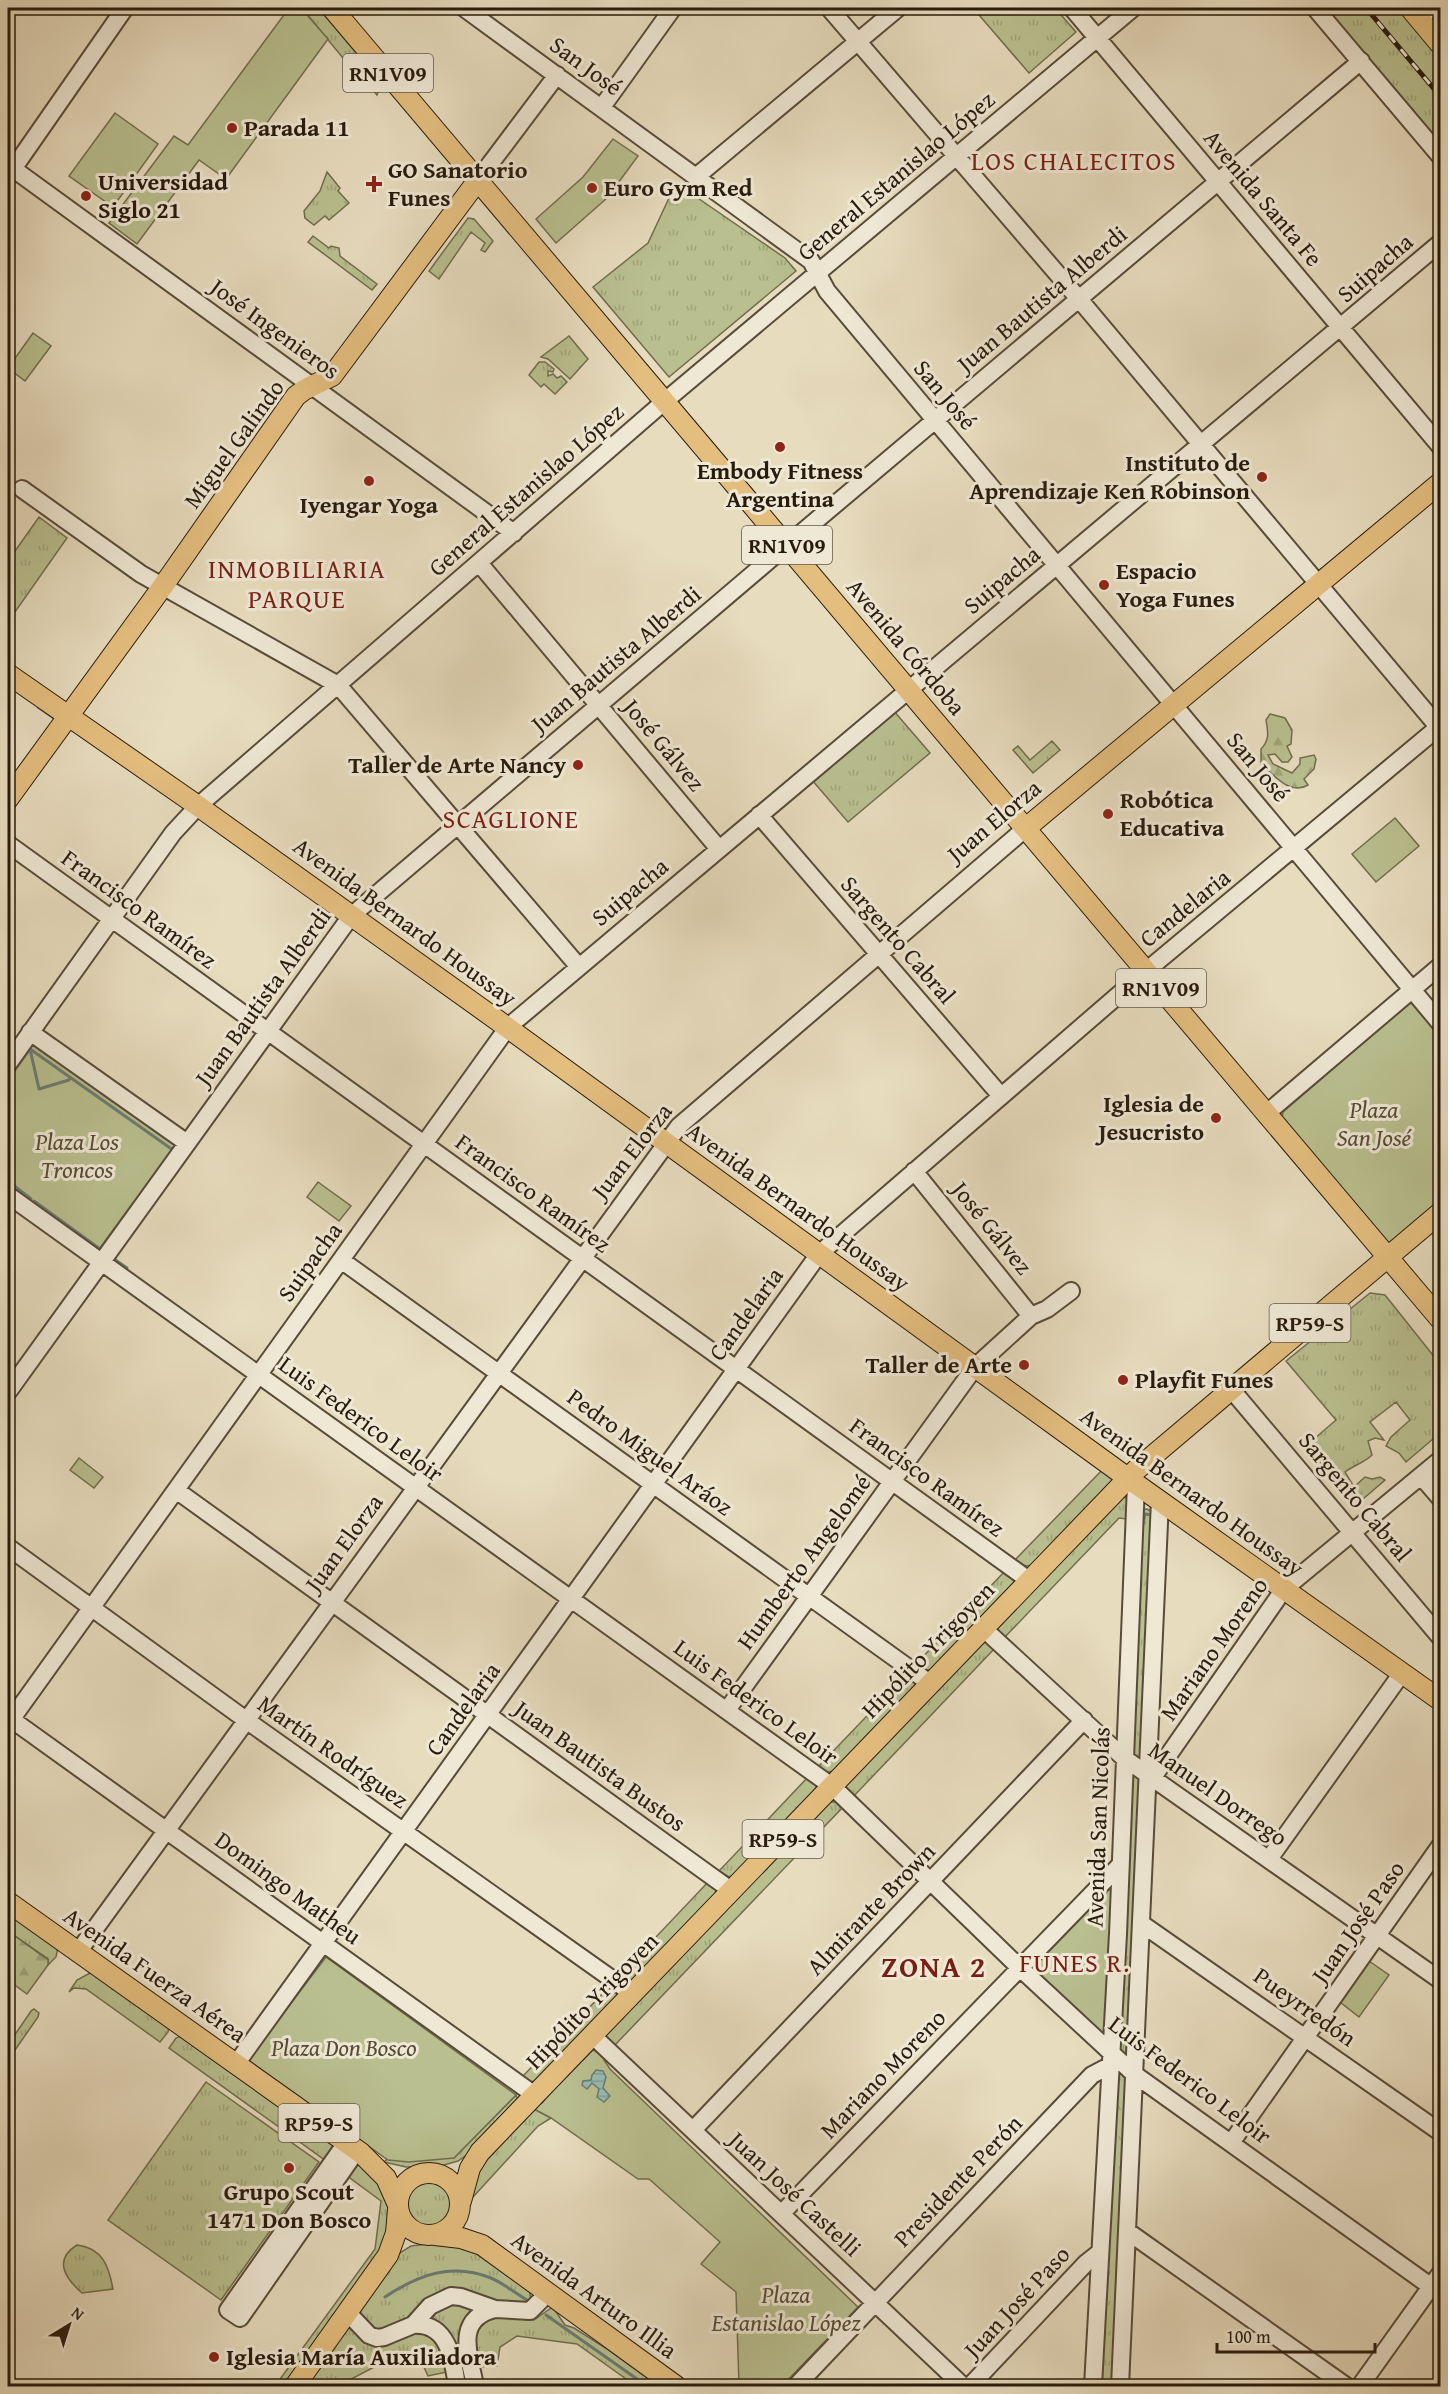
<svg xmlns="http://www.w3.org/2000/svg" width="1448" height="2394" viewBox="0 0 1448 2394" font-family="'Gentium Book Plus',serif">
  <defs>
    <pattern id="grass-tufts" width="24" height="20" patternUnits="userSpaceOnUse" patternTransform="scale(1.5)"><rect width="24" height="20" fill="#b9bf8f"/><path d="M3 7l-1-3M5 7V3M7 7l1-3M15 17l-1-3M17 17v-4M19 17l1-3" fill="none" stroke="#9fa47a"/></pattern>
    <pattern id="forest-firs" width="22" height="20" patternUnits="userSpaceOnUse" patternTransform="scale(1.5)"><rect width="22" height="20" fill="#b9bf8f"/><path d="M5 1l3.5 6h-7zM16 11l3.5 6h-7z" fill="#9fa47a"/></pattern>
    <pattern id="water-rules" width="6" height="5" patternUnits="userSpaceOnUse" patternTransform="scale(1.5)"><rect width="6" height="5" fill="#97bbb3"/><path d="M0 2.5h6" fill="none" stroke="#82a099"/></pattern>
  </defs>
  <rect width="100%" height="100%" fill="#e7dcbe"/>
  <filter id="stains"><feTurbulence type="fractalNoise" baseFrequency=".00333" numOctaves="4"/><feColorMatrix values="0 0 0 0 .2 0 0 0 0 .09 0 0 0 0 .02 0 0 0 .5 -.17"/></filter>
  <radialGradient id="worn" r=".72"><stop offset=".6" stop-color="#630" stop-opacity="0"/><stop offset="1" stop-color="#630" stop-opacity=".3"/></radialGradient>
  <path fill="url(#grass-tufts)" stroke="#706d4e" stroke-width="1.5" d="M315,8L319,9L379,80L381,85L377,95L372,89L370,91L306,13Z
    M973,8H1055L1076,32L1029,73Z
    M1315,8H1410L1440,44V156Z
    M327,172L340,188L338,191L349,203L329,220L325,216L314,225L305,218L304,211L320,191Z
    M676,183L785,258L796,271L669,377L593,287L648,243Z
    M468,218L474,219L493,241L485,252L481,250L485,243L471,232L439,279L429,271Z
    M313,236L329,248L331,246L339,248L340,256L377,284L372,290L308,242Z
    M569,336L588,359L570,379L548,359L541,357Z
    M539,362H545L554,369L553,372L548,371V376L553,374L557,378L561,376L567,382L555,394L544,384L541,387L529,375Z
    M39,517L67,538L8,622V561Z
    M893,710L930,753L848,822L812,780Z
    M1052,741L1060,750L1033,773L1013,750L1018,746L1030,760Z
    M1370,1293L1385,1295L1440,1364V1433L1406,1462L1399,1453L1386,1446L1391,1437L1410,1420L1396,1402L1370,1422L1384,1440L1375,1438L1368,1441L1372,1455C1364,1463 1354,1465 1345,1472L1354,1487L1365,1477L1372,1479L1380,1477L1385,1480L1356,1505L1306,1446L1336,1420L1286,1361Z
    M1106,1466L1114,1479L1112,1482L1033,1565L1026,1566L1014,1561Z
    M1124,1495L1128,1502L1127,1519L1119,1518L1004,1638L997,1631L996,1627Z
    M1147,1509L1154,1513L1147,1761H1135L1128,1747L1141,1510Z
    M1006,1570L1014,1578V1585L932,1670H926L915,1665Z
    M981,1642H988L995,1648L852,1798L845,1790V1784Z
    M907,1674L915,1682L914,1688L834,1771L828,1772L818,1767Z
    M1129,1769L1144,1776L1133,2060L1116,2053Z
    M809,1776L816,1785V1789L734,1875L729,1877L719,1871Z
    M827,1802H836L843,1807L614,2046L604,2035Z
    M709,1881L716,1888L715,1896L633,1980L619,1976Z
    M8,1908L58,1947L56,1957L48,1965V1959L8,1931Z
    M90,1973H95L169,2026L168,2032L160,2042L86,1989L74,1988L69,1992L77,1980Z
    M612,1984L618,1992L617,1997L536,2081L528,2082L521,2078Z
    M34,2009L39,2013L38,2017L8,2060V2045L31,2011Z
    M181,2036L336,2148L329,2163L169,2048L176,2038Z
    M1114,2067L1129,2075L1116,2386H1097Z
    M206,2082L319,2162L221,2300L108,2220Z
    M516,2095L518,2100L475,2149L458,2161L444,2165L406,2167L384,2162L387,2159L454,2158Z
    M534,2109L551,2118L538,2126L473,2197L474,2174Z
    M357,2162L387,2190L391,2237L287,2386H275L375,2249L381,2201L346,2175Z
    M406 2203a25 25 0 1 1 50 0a25 25 0 1 1-50 0Z
    M442,2242L467,2243L529,2286L531,2301L524,2307L509,2306L472,2294L415,2311L408,2318L377,2331L372,2328L356,2310L393,2257L411,2246Z
    M77,2245C103,2248 109,2267 113,2289L82,2293C65,2278 53,2260 77,2245Z
    M452,2303L471,2308L473,2313L461,2352L458,2353L433,2318V2313Z
    M551,2308L554,2309L565,2325L574,2328L607,2349L658,2386H636L577,2344L517,2336L500,2347L497,2366L479,2367C474,2354 472,2348 476,2335C483,2308 513,2320 534,2320Z
    M347,2323L359,2332L420,2330L440,2340L447,2372L428,2376L421,2361L397,2355L338,2386H302Z"/>
  <path fill="url(#forest-firs)" stroke="#706d4e" stroke-width="1.5" d="M1270,714L1285,718L1292,730L1291,744L1287,746L1292,757L1288,762H1282L1275,754L1268,755L1273,764L1292,773L1300,764V758L1314,755L1316,759L1314,769L1304,779L1308,785C1290,796 1274,775 1261,764V749C1270,740 1268,732 1266,720Z
    M8,1931L48,1960V1965L27,1994L8,1980Z"/>
  <path fill="#b9bf8f" stroke="#706d4e" stroke-width="1.5" d="M289,8H301L328,39L226,179L199,160L137,244L109,223L174,136L188,145Z
    M115,113L158,144L113,207L69,176Z
    M613,139L638,156L607,198L556,243L536,219L583,177Z
    M33,333L51,346L25,381L8,368Z
    M1395,818L1419,846L1376,882L1352,854Z
    M1409,1003L1418,1005L1440,1032V1203L1391,1246L1282,1118L1283,1112Z
    M35,1043L176,1146L102,1253L8,1188V1074L28,1045Z
    M318,1182L351,1206L339,1221L307,1197Z
    M79,1458L103,1477L94,1488L70,1470Z
    M1116,1877L1107,2043L1030,1967Z
    M326,1957L516,2095L454,2158L409,2162L388,2160L248,2060Z
    M1369,1961L1389,1975L1359,2017L1340,2002Z
    M593,2050L607,2057L604,2060L610,2069L858,2307L782,2386H739L736,2292L701,2264L720,2242L649,2179H638L551,2118L534,2109Z"/>
  <path fill="url(#water-rules)" stroke="#6b7b71" stroke-width="1.5" d="M596,2070L603,2071L606,2077L603,2088L610,2096L604,2102L597,2097L599,2089L592,2083L587,2089L582,2085L583,2081L591,2080L592,2075Z"/>
  <g fill="none" stroke-linecap="round" stroke-linejoin="round">
    <path stroke="#6b7b71" stroke-width="3" d="M38,707L54,718
      M30,1049L173,1150L172,1152
      M30,1049L39,1089L69,1080
      M11,1075L29,1050
      M8,1079V1078
      M8,1181L31,1199
      M34,1201L100,1249
      M100,1249L134,1203
      M114,1259L127,1268
      M1143,1523L1145,1514L1152,1515
      M385,2297C418,2275 452,2262 491,2278C503,2283 515,2293 527,2300
      M546,2315L647,2386"/>
    <defs>
      <path id="minor" d="M464,8L811,261L827,291L1440,1023
        M829,8L1079,299L1440,729
        M1072,8L1440,446
        M1315,8L1440,156
        M1419,19L1432,8
        M602,107L673,8
        M8,165L514,533
        M13,169L125,8
        M697,176L898,8
        M478,180L557,75
        M22,489L141,574L338,685L579,967
        M479,563L719,849
        M759,815L1001,1096
        M8,844L1030,1581
        M30,1032L187,1143
        M8,1064L173,833L198,806L665,401L1133,8
        M1267,1113L1440,966
        M914,1171L1031,1316
        M8,1195L833,1787L1020,1968L1134,2074L1440,2293
        M341,1260L931,1684
        M1231,1389L1440,1637
        M8,1392L351,916L787,545L1361,61
        M1421,1476L1440,1498
        M176,1490L732,1891
        M8,1547L246,1720L633,1994
        M984,1629L1124,1758L1440,1980
        M727,1710L975,1367L1031,1316L1047,1309L1071,1291
        M11,1719L536,2096
        M8,1724L508,1027L1440,243
        M1149,1783L1284,1589L1440,1460
        M1269,1859L1402,1673
        M1142,1924L1440,2132
        M78,1952L679,1126L1026,828
        M593,2036L963,2386
        M236,2064L819,1254L1146,971L1440,726
        M693,2130L1084,1720
        M346,2143L228,2310L240,2318L357,2150
        M1231,2143L1440,1846
        M781,2214L1120,1865
        M1127,2231L1346,2386
        M348,2313L369,2335L377,2338L384,2337L413,2325L430,2306L451,2296L461,2297L495,2309L530,2311L547,2294
        M413,2325C448,2322 453,2359 457,2386
        M475,2386C470,2357 453,2319 495,2309
        M796,2386L1092,2075L1109,2066
        M970,2386L1086,2263L1100,2252
        M1093,2386L1118,1934L1136,1484
        M1120,2386L1160,1501
        M1360,2386L1440,2274"/>
      <path id="major" d="M332,8L1440,1319
        M1410,8L1440,44
        M8,674L198,806L497,1020L1136,1484L1440,1700
        M8,799L163,586L296,396L304,390L332,376L478,180
        M1026,828L1440,483
        M8,1902L361,2153L386,2178L398,2205
        M398 2204a31 31 0 1 1 62 0a31 31 0 1 1-62 0Z
        M461,2201L470,2168L480,2152L1136,1470L1440,1213
        M435,2235L461,2238L482,2245L676,2386
        M295,2386L388,2255L396,2233L398,2209"/>
    </defs>
    <use href="#minor" stroke="#584b39" stroke-width="20"/>
    <use href="#major" stroke="#281b0d" stroke-width="22"/>
    <use href="#minor" stroke="#efe8d5" stroke-width="16"/>
    <use href="#major" stroke="#e4be7f" stroke-width="20"/>
    <defs>
      <path id="rail" d="M1366,8L1440,96"/>
    </defs>
    <use href="#rail" stroke="#281b0d" stroke-width="5"/>
    <use href="#rail" stroke="#efe8d5" stroke-width="3" stroke-dasharray="9" stroke-linecap="butt"/>
  </g>
  <g fill="#8f2418" stroke="#efe8d5" stroke-width="2">
    <circle cx="232" cy="128" r="6"/>
    <path d="M371 175h6v6h6v6h-6v6h-6v-6h-6v-6h6z"/>
    <circle cx="592" cy="188" r="6"/>
    <circle cx="86" cy="196" r="6"/>
    <circle cx="780" cy="447" r="6"/>
    <circle cx="1262" cy="477" r="6"/>
    <circle cx="369" cy="481" r="6"/>
    <circle cx="1104" cy="585" r="6"/>
    <circle cx="578" cy="765" r="6"/>
    <circle cx="1108" cy="814" r="6"/>
    <circle cx="1216" cy="1118" r="6"/>
    <circle cx="1024" cy="1365" r="6"/>
    <circle cx="1123" cy="1380" r="6"/>
    <circle cx="289" cy="2168" r="6"/>
    <circle cx="214" cy="2357" r="6"/>
  </g>
  <g text-anchor="middle" stroke-width="6" stroke-linejoin="round" paint-order="stroke">
    <g fill="#efe8d5" stroke="#645849" stroke-width="1.5">
      <rect x="343" y="54" width="90" height="38" rx="4.5"/>
      <rect x="742" y="526" width="90" height="38" rx="4.5"/>
      <rect x="1116" y="969" width="90" height="38" rx="4.5"/>
      <rect x="1269.5" y="1304" width="81" height="38" rx="4.5"/>
      <rect x="742.5" y="1820" width="81" height="38" rx="4.5"/>
      <rect x="278.5" y="2104" width="81" height="38" rx="4.5"/>
    </g>
    <g font-size="22" font-weight="bold" fill="#281b0d">
      <text x="388" y="81">RN1V09</text>
      <text x="787" y="553">RN1V09</text>
      <text x="1161" y="996">RN1V09</text>
      <text x="1310" y="1331">RP59-S</text>
      <text x="783" y="1847">RP59-S</text>
      <text x="319" y="2131">RP59-S</text>
    </g>
    <g font-size="24" fill="#281b0d" stroke="#efe8d5">
      <text transform="translate(586 66) rotate(36)" y="8">San José</text>
      <text transform="translate(896 176) rotate(-40)" y="8">General Estanislao López</text>
      <text transform="translate(1263 198) rotate(50)" y="8">Avenida Santa Fe</text>
      <text transform="translate(1375 268) rotate(-41)" y="8">Suipacha</text>
      <text transform="translate(1042 299) rotate(-40)" y="8">Juan Bautista Alberdi</text>
      <text transform="translate(275 329) rotate(36)" y="8">José Ingenieros</text>
      <text transform="translate(945 395) rotate(50)" y="8">San José</text>
      <text transform="translate(234 444) rotate(-54)" y="8">Miguel Galindo</text>
      <text transform="translate(526 490) rotate(-41)" y="8">General Estanislao López</text>
      <text transform="translate(1002 580) rotate(-40)" y="8">Suipacha</text>
      <text transform="translate(906 647) rotate(50)" y="8">Avenida Córdoba</text>
      <text transform="translate(616 659) rotate(-40)" y="8">Juan Bautista Alberdi</text>
      <text transform="translate(664 745) rotate(50)" y="8">José Gálvez</text>
      <text transform="translate(1258 767) rotate(50)" y="8">San José</text>
      <text transform="translate(994 821) rotate(-40)" y="8">Juan Elorza</text>
      <text transform="translate(630 892) rotate(-40)" y="8">Suipacha</text>
      <text transform="translate(1185 908) rotate(-39)" y="8">Candelaria</text>
      <text transform="translate(139 909) rotate(36)" y="8">Francisco Ramírez</text>
      <text transform="translate(405 922) rotate(36)" y="8">Avenida Bernardo Houssay</text>
      <text transform="translate(898 940) rotate(49)" y="8">Sargento Cabral</text>
      <text transform="translate(263 997) rotate(-54)" y="8">Juan Bautista Alberdi</text>
      <text transform="translate(632 1151) rotate(-52)" y="8">Juan Elorza</text>
      <text transform="translate(533 1193) rotate(36)" y="8">Francisco Ramírez</text>
      <text transform="translate(798 1207) rotate(36)" y="8">Avenida Bernardo Houssay</text>
      <text transform="translate(992 1228) rotate(51)" y="8">José Gálvez</text>
      <text transform="translate(310 1262) rotate(-54)" y="8">Suipacha</text>
      <text transform="translate(746 1314) rotate(-54)" y="8">Candelaria</text>
      <text transform="translate(361 1419) rotate(36)" y="8">Luis Federico Leloir</text>
      <text transform="translate(650 1452) rotate(36)" y="8">Pedro Miguel Aráoz</text>
      <text transform="translate(927 1477) rotate(36)" y="8">Francisco Ramírez</text>
      <text transform="translate(1192 1492) rotate(36)" y="8">Avenida Bernardo Houssay</text>
      <text transform="translate(1355 1497) rotate(50)" y="8">Sargento Cabral</text>
      <text transform="translate(344 1543) rotate(-54)" y="8">Juan Elorza</text>
      <text transform="translate(804 1562) rotate(-54)" y="8">Humberto Angelomé</text>
      <text transform="translate(1214 1649) rotate(-55)" y="8">Mariano Moreno</text>
      <text transform="translate(928 1650) rotate(-46)" y="8">Hipólito Yrigoyen</text>
      <text transform="translate(756 1702) rotate(36)" y="8">Luis Federico Leloir</text>
      <text transform="translate(463 1709) rotate(-54)" y="8">Candelaria</text>
      <text transform="translate(333 1752) rotate(35)" y="8">Martín Rodríguez</text>
      <text transform="translate(600 1766) rotate(36)" y="8">Juan Bautista Bustos</text>
      <text transform="translate(1218 1794) rotate(35)" y="8">Manuel Dorrego</text>
      <text transform="translate(1098 1827) rotate(-88)" y="8">Avenida San Nicolás</text>
      <text transform="translate(288 1888) rotate(36)" y="8">Domingo Matheu</text>
      <text transform="translate(871 1909) rotate(-46)" y="8">Almirante Brown</text>
      <text transform="translate(1358 1922) rotate(-55)" y="8">Juan José Paso</text>
      <text transform="translate(155 1975) rotate(35)" y="8">Avenida Fuerza Aérea</text>
      <text transform="translate(592 2001) rotate(-46)" y="8">Hipólito Yrigoyen</text>
      <text transform="translate(1305 2007) rotate(35)" y="8">Pueyrredón</text>
      <text transform="translate(883 2074) rotate(-46)" y="8">Mariano Moreno</text>
      <text transform="translate(1190 2080) rotate(37)" y="8">Luis Federico Leloir</text>
      <text transform="translate(958 2181) rotate(-46)" y="8">Presidente Perón</text>
      <text transform="translate(795 2194) rotate(43)" y="8">Juan José Castelli</text>
      <text transform="translate(594 2295) rotate(36)" y="8">Avenida Arturo Illia</text>
      <text transform="translate(1017 2302) rotate(-47)" y="8">Juan José Paso</text>
    </g>
    <g font-size="24" font-weight="bold" fill="#281b0d" stroke="#efe8d5" text-anchor="start">
      <text x="244" y="136">Parada 11</text>
      <text x="388" y="178">GO Sanatorio<tspan x="388" dy="28">Funes</tspan></text>
      <text x="98" y="190">Universidad<tspan x="98" dy="28">Siglo 21</tspan></text>
      <text x="604" y="196">Euro Gym Red</text>
      <text x="1250" y="471" text-anchor="end">Instituto de<tspan x="1250" dy="28">Aprendizaje Ken Robinson</tspan></text>
      <text x="780" y="479" text-anchor="middle">Embody Fitness<tspan x="780" dy="28">Argentina</tspan></text>
      <text x="369" y="513" text-anchor="middle">Iyengar Yoga</text>
      <text x="1116" y="579">Espacio<tspan x="1116" dy="28">Yoga Funes</tspan></text>
      <text x="566" y="773" text-anchor="end">Taller de Arte Nancy</text>
      <text x="1120" y="808">Robótica<tspan x="1120" dy="28">Educativa</tspan></text>
      <text x="1204" y="1112" text-anchor="end">Iglesia de<tspan x="1204" dy="28">Jesucristo</tspan></text>
      <text x="1012" y="1373" text-anchor="end">Taller de Arte</text>
      <text x="1135" y="1388">Playfit Funes</text>
      <text x="289" y="2200" text-anchor="middle">Grupo Scout<tspan x="289" dy="28">1471 Don Bosco</tspan></text>
      <text x="226" y="2365">Iglesia María Auxiliadora</text>
    </g>
    <g font-size="24" font-style="italic" fill="#544c34" stroke="#efe8d5">
      <text x="1374" y="1118">Plaza<tspan x="1374" dy="28">San José</tspan></text>
      <text x="77" y="1150">Plaza Los<tspan x="77" dy="28">Troncos</tspan></text>
      <text x="344" y="2056">Plaza Don Bosco</text>
      <text x="786" y="2303">Plaza<tspan x="786" dy="28">Estanislao López</tspan></text>
    </g>
    <g font-size="26" letter-spacing="1.5" fill="#7a1f14" stroke="#efe8d5">
      <text x="1074" y="170">LOS CHALECITOS</text>
      <text x="297" y="578">INMOBILIARIA<tspan x="297" dy="30">PARQUE</tspan></text>
      <text x="511" y="828">SCAGLIONE</text>
      <text x="1075" y="1972">FUNES R.</text>
    </g>
    <g font-size="30" font-weight="bold" letter-spacing="1.5" fill="#7a1f14" stroke="#efe8d5">
      <text x="934" y="1977">ZONA 2</text>
    </g>
  </g>
  <rect width="1448" height="2394" fill="none" stroke="#e7dcbe" stroke-width="30"/>
  <rect x="9" y="9" width="1430" height="2376" fill="none" stroke="#281b0d" stroke-width="3"/>
  <rect x="15" y="15" width="1418" height="2364" fill="none" stroke="#281b0d" stroke-width="1.5"/>
  <g transform="translate(69 2325) rotate(38)" stroke="#efe8d5" stroke-width="4.5" paint-order="stroke">
  <path d="M0-4.5L10 22L0 15L-10 22Z" fill="#281b0d"/>
  <text y="-9" font-size="16" font-weight="bold" text-anchor="middle" fill="#281b0d">N</text>
  </g>
  <path d="M1217 2343v9h158v-9" fill="none" stroke="#281b0d" stroke-width="3"/>
  <text x="1226" y="2343" font-size="18" fill="#281b0d" stroke="#efe8d5" stroke-width="4.5" paint-order="stroke">100 m</text>
  <rect width="100%" height="100%" filter="url(#stains)"/>
  <rect width="100%" height="100%" fill="url(#worn)"/>
</svg>
